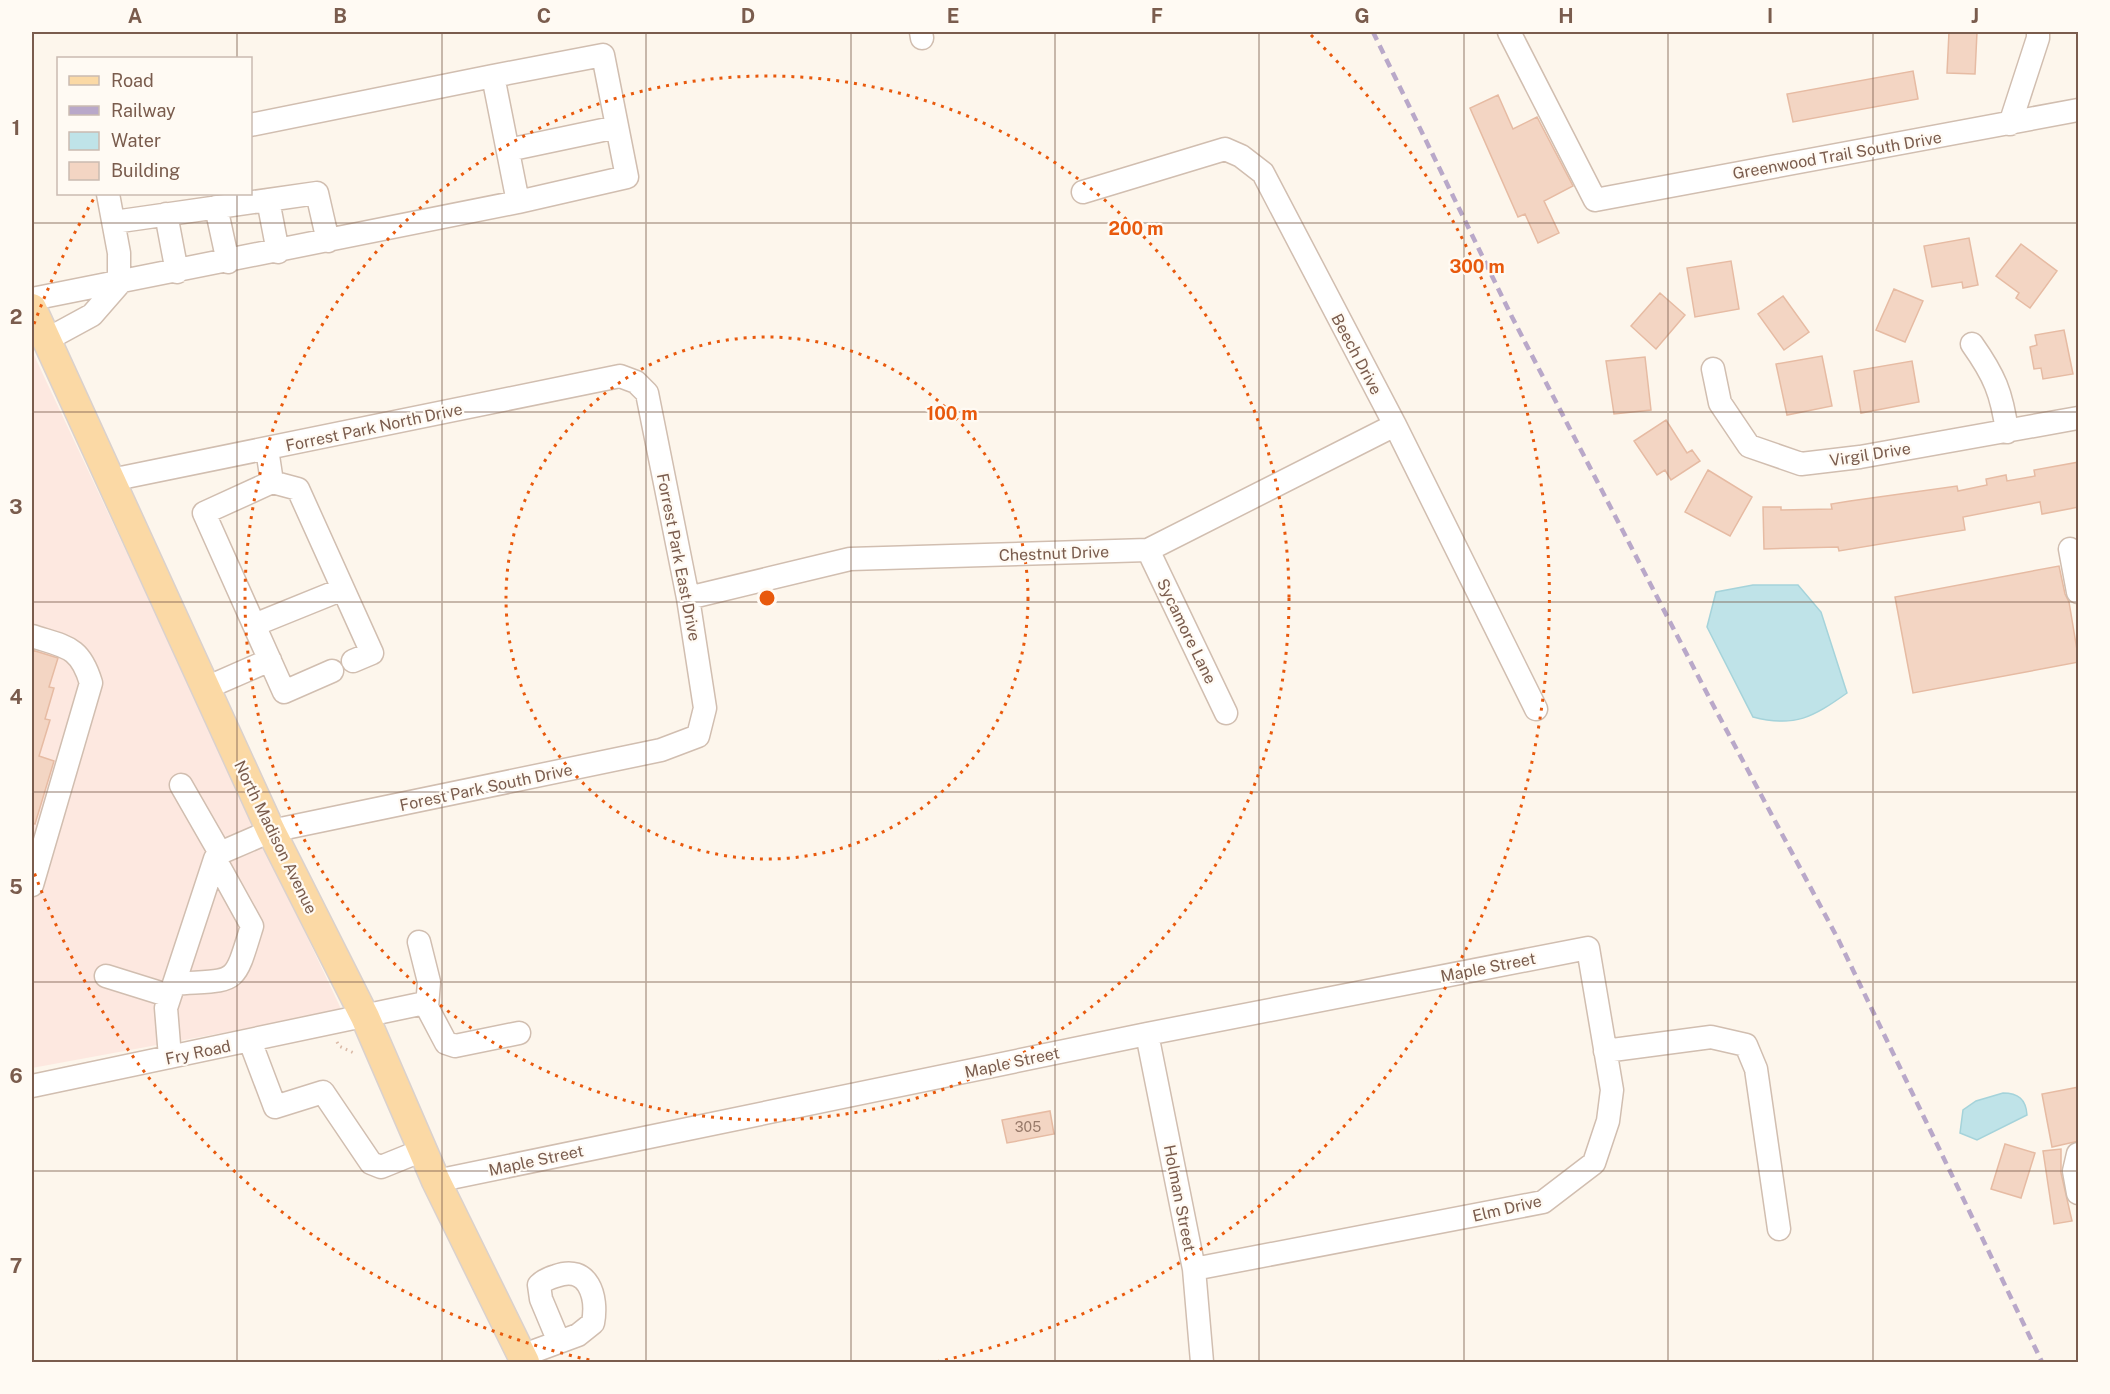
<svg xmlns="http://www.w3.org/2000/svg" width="2110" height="1394" viewBox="0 0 2110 1394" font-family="'Public Sans',sans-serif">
  <rect width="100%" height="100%" fill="#fdf6ec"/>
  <path fill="#fde8e0" d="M32,351L342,1011L32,1068Z"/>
  <path fill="#bfe3e8" stroke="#a5d3da" stroke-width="1.5" d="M1753,585H1798L1821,612L1847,693C1813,717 1795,728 1753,717L1707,627L1716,592Z
    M2003,1093C2018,1093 2026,1099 2027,1115L1977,1140L1960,1133L1963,1110L1976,1101Z"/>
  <path fill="#f3d5c3" stroke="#e6bba3" stroke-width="1.5" d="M1949,32H1977L1975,74L1947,73Z
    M1913,71L1918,99L1793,122L1787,94Z
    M1498,95L1513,129L1537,117L1573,186L1544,201L1559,233L1538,243L1525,214L1518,217L1470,108Z
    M1969,238L1978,285L1963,288L1962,282L1932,287L1924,246Z
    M2021,244L2057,271L2030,308L2016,298L2019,293L1996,276Z
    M1731,261L1739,309L1695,317L1687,268Z
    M1894,289L1923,301L1905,342L1876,330Z
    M1660,293L1685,315L1656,349L1631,326Z
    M1783,296L1809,332L1784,350L1758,314Z
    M2064,330L2073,374L2043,379L2041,368L2034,369L2030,347L2037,345L2035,335Z
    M1822,356L1832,406L1787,415L1776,364Z
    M1645,357L1651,410L1614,414L1606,361Z
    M1912,361L1919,402L1861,413L1854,371Z
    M1666,420L1687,453L1692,450L1700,461L1671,480L1665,470L1657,475L1634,441Z
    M2079,462V507L2042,514L2040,502L1963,517L1965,530L1839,551L1838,547L1764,549L1763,507H1781V510L1832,509L1831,504L1850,501L1957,486L1958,491L1987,485L1986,479L2006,475L2007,481L2035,476L2034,470Z
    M1708,470L1752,497L1730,536L1685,512Z
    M2059,566L2065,594L2069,602L2079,662L1913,693L1895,597Z
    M32,650L58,658L49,687L54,688L45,719L50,720L39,756L54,761L35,824L32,823Z
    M2079,1087V1141L2052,1147L2042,1094Z
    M1050,1111L1054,1134L1007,1143L1002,1120Z
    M2005,1144L2035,1153L2021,1198L1991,1189Z
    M2061,1149V1173L2072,1221L2054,1224L2043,1151Z"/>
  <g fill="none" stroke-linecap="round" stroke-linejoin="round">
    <defs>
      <path id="minor" d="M921,32L922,38
        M1509,32L1595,200L2078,110
        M2010,124L2038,38V32
        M250,125L493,76L518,202
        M508,150L617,127
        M1083,192L1225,149L1241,156L1263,173L1395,425L1536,709
        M268,200L278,252
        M216,207L228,262
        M166,214L177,272
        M114,222L317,193L328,241
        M32,299L518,202L627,177L603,55L493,76
        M46,340L92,315L119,284V253L108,194
        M1972,344C1994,375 2002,393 2007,432
        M1713,369L1720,403L1749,446L1801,464L1860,457L2078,418
        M267,449L272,482L204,513L284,692L332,671
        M111,480L620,376L636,382L647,393L688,598L705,708L698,736L661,750L271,831L220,853L215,859L166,1008L170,1057
        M272,482L298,489L372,653L353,661
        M2070,549L2078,592
        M1148,550L1226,713
        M688,598L850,559L1148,550L1395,425
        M254,625L343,589
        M32,636C66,647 80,646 91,683L32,885
        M206,688L270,660
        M181,785L220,853
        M419,942L429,982L427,1007
        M106,976L170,996
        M174,984C238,979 233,988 252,926L215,859
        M1147,1034L1194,1269L1202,1362
        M250,1041L275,1107L323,1092L371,1163L381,1167L423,1150
        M1605,1051L1711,1037L1746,1045L1756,1069L1779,1229
        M32,1086L420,1004L427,1007L446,1043L455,1046L519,1033
        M2078,1154L2074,1171L2078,1193
        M436,1181L1147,1034L1588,948L1612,1090L1608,1121L1594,1163L1543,1202L1194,1269
        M521,1356L578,1335L593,1323C598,1296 588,1264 556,1276C549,1278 544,1280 539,1285L541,1299L559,1342"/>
      <path id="major" d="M32,308L271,831L365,1017L436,1181L525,1362"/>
    </defs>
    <use href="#minor" stroke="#d1beb0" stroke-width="25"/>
    <use href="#major" stroke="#dad1cd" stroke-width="31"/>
    <path stroke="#d9b8a5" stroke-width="3" stroke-dasharray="1.5 4.5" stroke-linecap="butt" d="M337,1042L339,1046L356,1054"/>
    <use href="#minor" stroke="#fff" stroke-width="22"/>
    <use href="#major" stroke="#fbd9a5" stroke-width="28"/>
    <path stroke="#b9a8c9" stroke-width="4.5" stroke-dasharray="9 6" stroke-linecap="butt" d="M1373,32L1512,317L1712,703L1838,939L2042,1362"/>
  </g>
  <path fill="none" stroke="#7a5c4d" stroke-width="1.5" stroke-opacity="0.55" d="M237,32V58M442,32V1362M646,32V1362M851,32V1362M1055,32V1362M1259,32V1362M1464,32V1362M1668,32V1362M1873,32V1362M237,194V1362M32,223H2078M32,412H2078M32,602H2078M32,792H2078M32,982H2078M32,1171H2078"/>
  <g fill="none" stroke="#e8590c" stroke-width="3" stroke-dasharray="3 6">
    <circle cx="767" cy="598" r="261"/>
    <circle cx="767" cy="598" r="522"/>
    <path d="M598 1362A783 783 0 0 1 34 872M34 324A783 783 0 0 1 96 195M1311 35A783 783 0 0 1 936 1362"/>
  </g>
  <g text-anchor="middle" stroke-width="4.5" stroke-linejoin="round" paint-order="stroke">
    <g font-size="14" fill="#987a6a">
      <text x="1028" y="1132">305</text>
    </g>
    <g font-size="16" fill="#7a5c4d" stroke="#fffaf3">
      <text transform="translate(1837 155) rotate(-10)" y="6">Greenwood Trail South Drive</text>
      <text transform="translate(1357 354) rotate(62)" y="6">Beech Drive</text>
      <text transform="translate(374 427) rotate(-12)" y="6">Forrest Park North Drive</text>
      <text transform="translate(1870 454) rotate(-9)" y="6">Virgil Drive</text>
      <text transform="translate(1054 553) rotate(-2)" y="6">Chestnut Drive</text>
      <text transform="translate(679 557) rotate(79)" y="6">Forrest Park East Drive</text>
      <text transform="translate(1187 631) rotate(64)" y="6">Sycamore Lane</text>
      <text transform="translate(486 787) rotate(-12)" y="6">Forest Park South Drive</text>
      <text transform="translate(276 837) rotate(64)" y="6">North Madison Avenue</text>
      <text transform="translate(1488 967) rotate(-11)" y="6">Maple Street</text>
      <text transform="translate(198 1052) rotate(-12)" y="6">Fry Road</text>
      <text transform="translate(1012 1062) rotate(-12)" y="6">Maple Street</text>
      <text transform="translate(536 1160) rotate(-12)" y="6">Maple Street</text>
      <text transform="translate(1180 1198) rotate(79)" y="6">Holman Street</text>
      <text transform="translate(1507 1208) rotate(-13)" y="6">Elm Drive</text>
    </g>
  </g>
  <circle cx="767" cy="598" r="9" fill="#e8590c" stroke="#fffaf3" stroke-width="3"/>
  <g font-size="18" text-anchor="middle" font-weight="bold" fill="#e8590c" stroke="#fffaf3" stroke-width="4.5" stroke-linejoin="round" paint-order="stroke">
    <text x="1136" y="235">200 m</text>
    <text x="1477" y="273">300 m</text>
    <text x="952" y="420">100 m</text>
  </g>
  <rect width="2110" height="1394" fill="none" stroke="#fffaf3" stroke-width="66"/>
  <rect x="57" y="57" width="195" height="138" fill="#fffaf3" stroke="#cabbb1" stroke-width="1.5"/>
  <rect x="69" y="76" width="30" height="9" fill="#fbd9a5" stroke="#cabbb1" stroke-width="1.5"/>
  <text x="111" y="87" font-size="18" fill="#7a5c4d">Road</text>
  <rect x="69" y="106" width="30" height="9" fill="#b9a8c9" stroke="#cabbb1" stroke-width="1.5"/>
  <text x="111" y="117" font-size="18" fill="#7a5c4d">Railway</text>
  <rect x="69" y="132" width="30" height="18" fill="#bfe3e8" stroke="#cabbb1" stroke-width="1.5"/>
  <text x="111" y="147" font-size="18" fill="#7a5c4d">Water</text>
  <rect x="69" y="162" width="30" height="18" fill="#f3d5c3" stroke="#cabbb1" stroke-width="1.5"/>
  <text x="111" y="177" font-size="18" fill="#7a5c4d">Building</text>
  <rect x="33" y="33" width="2044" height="1328" fill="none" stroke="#7a5c4d" stroke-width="2"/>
  <g font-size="20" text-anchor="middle" font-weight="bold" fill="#7a5c4d">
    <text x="135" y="23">A</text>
    <text x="340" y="23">B</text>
    <text x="544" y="23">C</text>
    <text x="748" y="23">D</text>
    <text x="953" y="23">E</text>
    <text x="1157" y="23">F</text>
    <text x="1362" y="23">G</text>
    <text x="1566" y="23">H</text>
    <text x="1770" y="23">I</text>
    <text x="1975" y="23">J</text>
    <text x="16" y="135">1</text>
    <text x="16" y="324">2</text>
    <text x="16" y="514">3</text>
    <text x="16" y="704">4</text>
    <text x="16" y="894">5</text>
    <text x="16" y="1083">6</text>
    <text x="16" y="1273">7</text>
  </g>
</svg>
